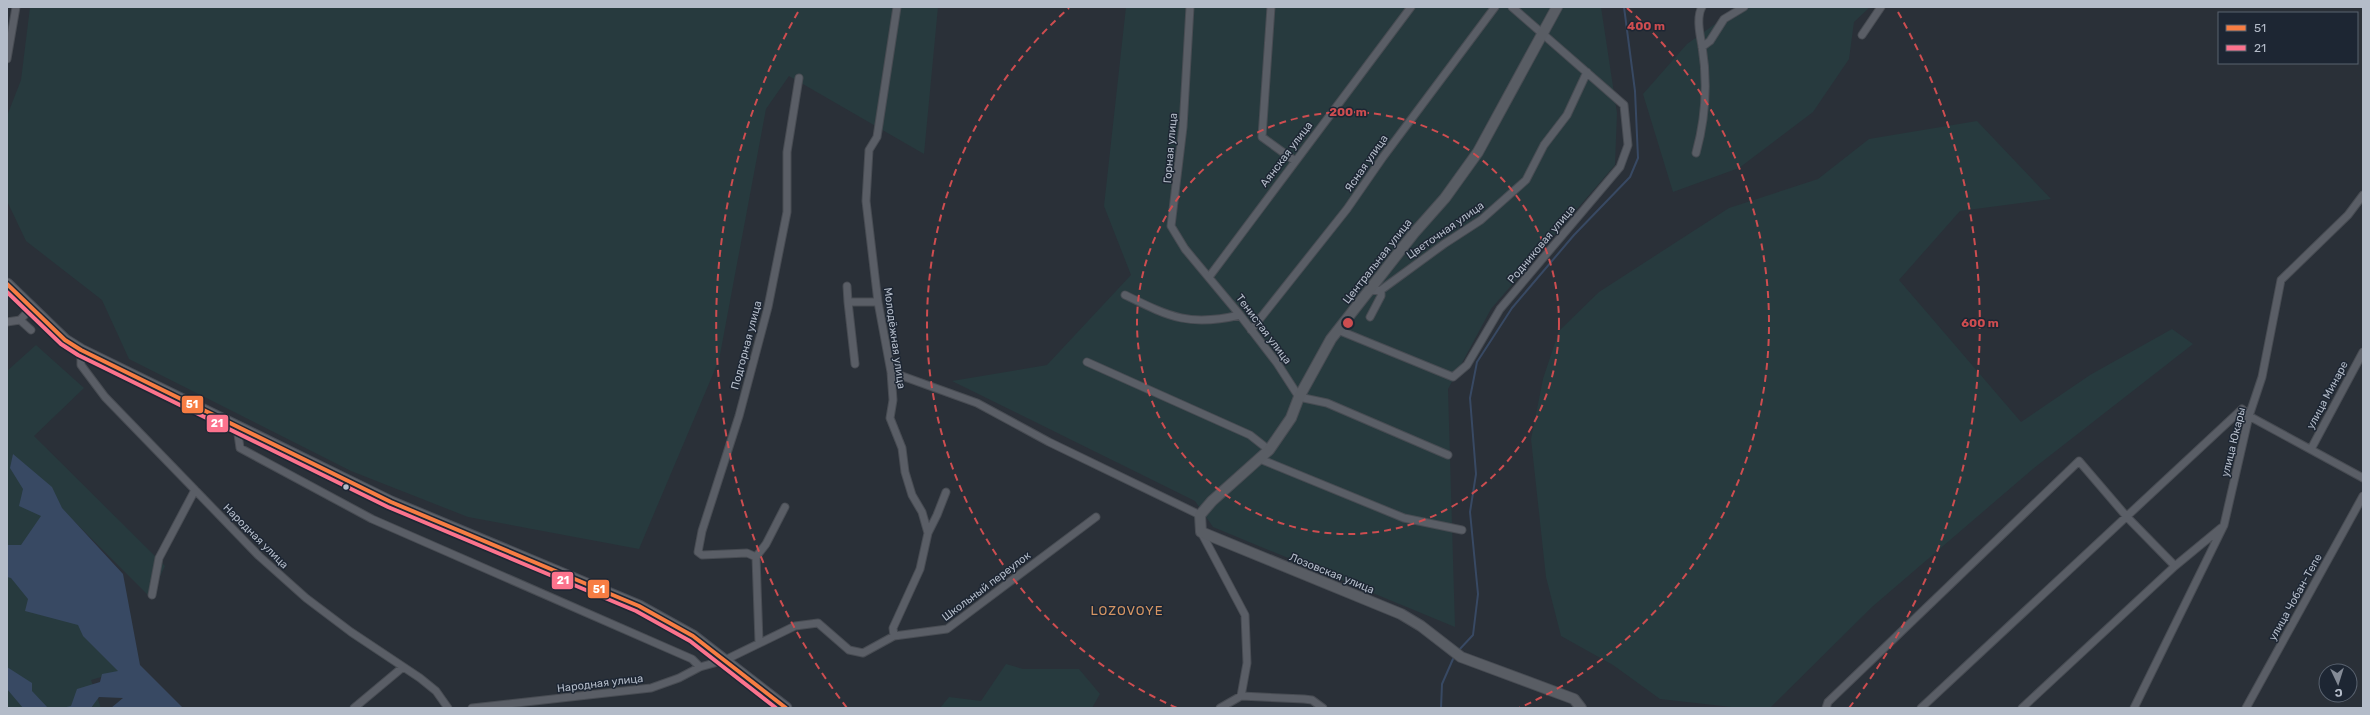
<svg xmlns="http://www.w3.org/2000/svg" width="2370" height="715" viewBox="0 0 2370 715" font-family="Rubik,sans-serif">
  <rect width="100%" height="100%" fill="#2a3038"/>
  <path fill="#273a3e" d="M30,7H938L924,154L789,76L766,109L719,360L639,549L468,517L351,471L129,359L102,300L26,241L7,201V116L21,80Z
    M1126,7H1601L1617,113L1615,165L1491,309L1448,389L1455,627L1213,527L1195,501L952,381L1047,365L1131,275L1104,206Z
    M1739,7H1870L1854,22L1849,59L1813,112L1739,168L1673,192L1643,94L1687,44Z
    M1977,121L2051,199L1960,211L1899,280L2021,422L2090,375L2172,329L2193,344L2034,468L1872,607L1770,708H1740L1660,699L1613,665L1561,636L1546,577L1531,439L1543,379L1559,331L1599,292L1729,208L1818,179L1869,139Z
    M36,345L84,388L34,436L165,566L150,597L67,514L36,554L125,670L91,680L101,708H7V371Z
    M1006,664L1023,669H1079L1100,694L1092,708H940L949,697L981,701Z"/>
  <path fill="#384963" d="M13,454L52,487L62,508L123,574L140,665L183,708H111L123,698L99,697L91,708H62L71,706L77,689L100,682L102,674L118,671L83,636L78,625L25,611L28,599L11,578L7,577V545H21L41,516L19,506L23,489L10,468Z
    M7,667L32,683V691L48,708H23L7,689Z"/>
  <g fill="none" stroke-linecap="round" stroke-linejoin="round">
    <path stroke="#384963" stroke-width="2" d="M1458,651L1473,635L1478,594L1470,512L1476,474L1470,398L1477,362L1512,308L1574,235L1630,177L1638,158L1635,91L1624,7
      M1441,708L1442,684L1453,659"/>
    <defs>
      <path id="minor" d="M1190,7L1183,127L1171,226L1185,249L1240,315L1277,363L1299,397L1327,403L1448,455
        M1271,7L1262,137L1295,161
        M1862,35L1881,7
        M1702,47L1710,41L1724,19L1744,7
        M7,59L16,7
        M1696,153C1706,117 1708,83 1702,46C1700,35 1696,17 1702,7
        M1209,277L1411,7
        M847,286L848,302H878
        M1368,291L1381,290L1444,244L1481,220L1526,180L1544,145L1567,115L1587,72
        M1125,295C1170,317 1189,327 1240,315
        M848,302L855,364
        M1370,317L1381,296V290
        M20,320L31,330
        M7,322L20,320L31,308
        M1251,330L1347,209L1383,157L1495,7
        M1338,330L1453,377L1467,365L1500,309L1620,167L1628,145L1624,105L1512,7
        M81,350V365L105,397L259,556L306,598L351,632L420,678L436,691L448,708
        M1087,362L1250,435L1269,450
        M891,372L977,403L1049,442L1200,515
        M237,427L240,448L372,519L692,659L700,667
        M2311,449L2363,352
        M1260,459L1404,518L1462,530
        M1201,532L1245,615L1247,663L1241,696L1220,708
        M928,533L937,515L946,492
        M756,557L747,553L702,555L698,552L702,531L739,416L768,307L787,212V152L799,78
        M152,595L159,558L195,490
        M894,636L893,628L920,569L928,533L922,512L912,495L905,472L902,448L890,418L893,400L891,372L878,302L866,201L869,150L877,137L897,7
        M759,642L756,557L766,544L785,507
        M1241,696L1304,699L1312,700L1323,708
        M354,708L403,667
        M472,708L651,688L679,678L700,667L725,660L795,626L818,623L849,650L863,653L894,636L947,629L1096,517
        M1826,708L1828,702L2079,461L2127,517L2175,566
        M1921,708L2242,409L2249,416L2363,478
        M2022,708L2175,566L2221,528
        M2134,708L2224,525L2249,416L2262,377L2281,280L2348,215L2363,195
        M2246,708L2363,496"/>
      <path id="secondary" d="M1557,7L1478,152L1445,198L1414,233L1331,339L1299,397L1291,418L1269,450L1212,501L1200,515L1201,532L1401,614L1421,626L1461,657L1574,699L1581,708"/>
      <path id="primary" d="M7,284L65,340L81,350L391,502L639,606L693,636L786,708"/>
    </defs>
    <use href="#minor" stroke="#484c53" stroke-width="9"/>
    <use href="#secondary" stroke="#484c53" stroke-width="12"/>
    <use href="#primary" stroke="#484c55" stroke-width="13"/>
    <use href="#minor" stroke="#5a5e66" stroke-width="7"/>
    <use href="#secondary" stroke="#595d64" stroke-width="10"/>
    <use href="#primary" stroke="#5c6168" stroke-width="11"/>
    <defs>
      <path id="bus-1" d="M7,284L65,340L81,350L391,502L639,606L693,636L786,708"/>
      <path id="bus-2" d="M7,292L61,344L78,355L388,507L636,611L690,641L776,708"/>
    </defs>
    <use href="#bus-1" stroke="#1d2633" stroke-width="7"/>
    <use href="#bus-2" stroke="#1d2633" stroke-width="7"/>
    <use href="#bus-1" stroke="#f77d43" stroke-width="4"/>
    <use href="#bus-2" stroke="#fc738d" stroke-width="4"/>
  </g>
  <g fill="none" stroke="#ce4d50" stroke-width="2" stroke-dasharray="7 5">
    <circle cx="1348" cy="323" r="211"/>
    <path d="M1177 708A421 421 0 0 1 1069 8M1627 8A421 421 0 0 1 1519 708"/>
    <path d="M847 708A632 632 0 0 1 798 12M1898 12A632 632 0 0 1 1849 708"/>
  </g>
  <circle fill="#b4bcc9" stroke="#1d2633" stroke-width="1.5" cx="346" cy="487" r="3.5"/>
  <g text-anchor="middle" stroke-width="3" stroke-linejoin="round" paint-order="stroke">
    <g font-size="11" fill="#b4bcc9" stroke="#1d2633">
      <text transform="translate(1170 148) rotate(-85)" y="4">Горная улица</text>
      <text transform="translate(1286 154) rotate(-53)" y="4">Аянская улица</text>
      <text transform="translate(1366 163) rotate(-55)" y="4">Ясная улица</text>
      <text transform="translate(1445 230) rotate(-35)" y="4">Цветочная улица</text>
      <text transform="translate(1541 244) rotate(-50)" y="4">Родниковая улица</text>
      <text transform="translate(1377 261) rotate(-52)" y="4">Центральная улица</text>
      <text transform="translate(1264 329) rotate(53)" y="4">Тенистая улица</text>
      <text transform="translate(895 338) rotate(82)" y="4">Молодёжная улица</text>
      <text transform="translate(746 345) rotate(-75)" y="4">Подгорная улица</text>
      <text transform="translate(2327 395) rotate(-62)" y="4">улица Минаре</text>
      <text transform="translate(2233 442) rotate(-76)" y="4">улица Юкары</text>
      <text transform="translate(256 536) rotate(45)" y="4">Народная улица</text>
      <text transform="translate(1332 573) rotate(22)" y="4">Лозовская улица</text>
      <text transform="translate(986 586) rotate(-37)" y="4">Школьный переулок</text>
      <text transform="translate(2295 597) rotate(-61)" y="4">улица Чобан-Тепе</text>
      <text transform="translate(600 683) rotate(-7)" y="4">Народная улица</text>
    </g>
    <g font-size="13" letter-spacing="1" fill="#d59563" stroke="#1d2633">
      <text x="1127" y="615">LOZOVOYE</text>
    </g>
  </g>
  <circle cx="1348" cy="323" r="6" fill="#ce4d50" stroke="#1d2633" stroke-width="2"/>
  <g font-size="12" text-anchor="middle" font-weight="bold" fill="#ce4d50" stroke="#1d2633" stroke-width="3" stroke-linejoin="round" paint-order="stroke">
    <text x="1646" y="30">400 m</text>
    <text x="1348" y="116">200 m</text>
    <text x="1980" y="327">600 m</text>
  </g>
  <g stroke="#1d2633" stroke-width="1.5">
    <rect x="181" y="395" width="23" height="19" rx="4" fill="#f77d43"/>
    <rect x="206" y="414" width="23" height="19" rx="4" fill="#fc738d"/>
    <rect x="551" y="571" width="23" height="19" rx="4" fill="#fc738d"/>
    <rect x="587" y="579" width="23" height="20" rx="4" fill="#f77d43"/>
  </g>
  <g font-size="11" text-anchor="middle" font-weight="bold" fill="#fff">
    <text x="192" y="408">51</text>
    <text x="217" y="427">21</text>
    <text x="563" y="584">21</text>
    <text x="599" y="593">51</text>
  </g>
  <rect width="2370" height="715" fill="none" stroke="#b4bcc9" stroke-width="16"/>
  <rect x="2218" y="12" width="140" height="52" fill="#1d2633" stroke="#59626f"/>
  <rect x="2226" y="25" width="20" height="6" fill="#f77d43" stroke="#59626f"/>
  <text x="2254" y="32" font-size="12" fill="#b4bcc9">51</text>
  <rect x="2226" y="45" width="20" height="6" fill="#fc738d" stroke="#59626f"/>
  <text x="2254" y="52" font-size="12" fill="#b4bcc9">21</text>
  <g transform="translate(2338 683) rotate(176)"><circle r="19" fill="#1d2633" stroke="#59626f"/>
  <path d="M0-3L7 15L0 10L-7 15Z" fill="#848b96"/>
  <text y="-6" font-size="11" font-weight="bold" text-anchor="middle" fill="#b4bcc9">С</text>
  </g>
</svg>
